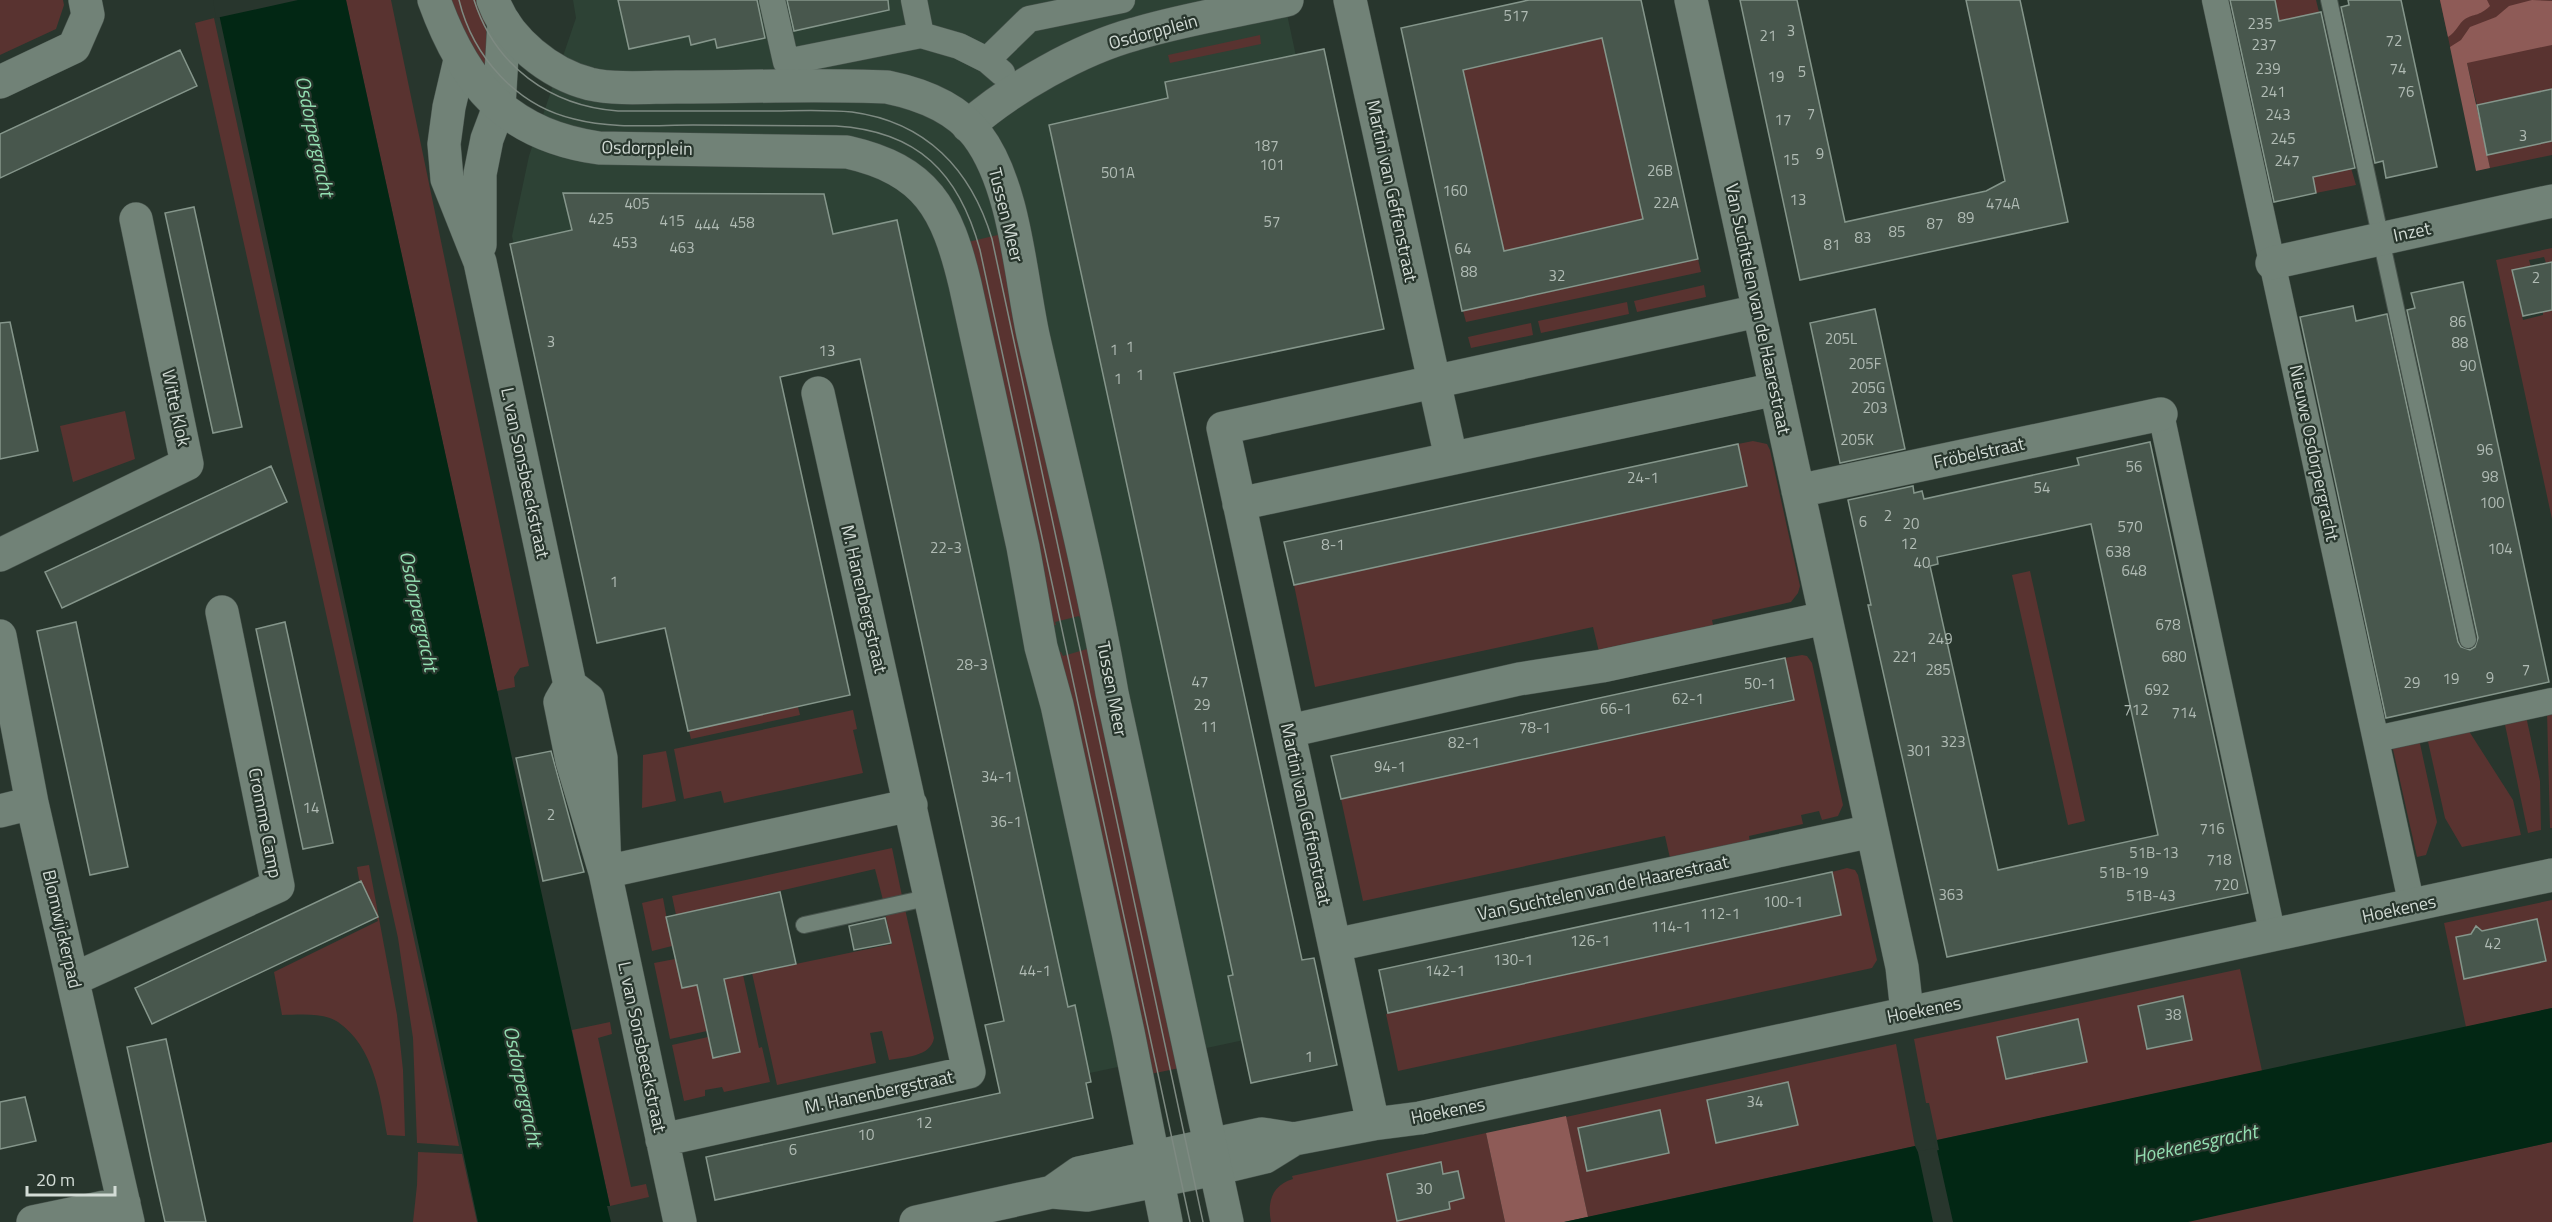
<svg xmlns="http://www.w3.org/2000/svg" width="2552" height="1222" viewBox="0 0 2552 1222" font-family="'Titillium Web',sans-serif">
  <rect width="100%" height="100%" fill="#28362d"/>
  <path fill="#2d4235" d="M573,0H1284L1313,136L1107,179L1281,1032L1057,1080L874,233L529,314L512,236L529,156L576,18Z"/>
  <path fill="#593330" d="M0,0H63L64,5L56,29L0,55Z
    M346,0H391L529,666L520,668L514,677L515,687L497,691Z
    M449,0H481L488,41L485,73Z
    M2275,0H2316L2319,12L2306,15L2356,185L2316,193Z
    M2440,0H2552V89L2477,105L2467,63L2454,65Z
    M214,18L459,1146L417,1143L413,1038L398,938L195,23Z
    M1260,35L1261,44L1170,63L1168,55Z
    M1602,38L1643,219L1504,251L1463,70Z
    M2552,141V155L2490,168L2487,155Z
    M1006,233L1091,618L1081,620L1079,616L1055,622L1056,625L1045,627L964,243Z
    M2552,248V262L2546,263L2544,257L2529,260L2531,267L2513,271L2523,320L2543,315V312L2552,310V519L2496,260Z
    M1698,259L1701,272L1466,322L1463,311Z
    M1704,285L1706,297L1637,312L1634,301Z
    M1627,302L1629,314L1541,333L1538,321Z
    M1531,323L1533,335L1471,348L1468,337Z
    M125,411L135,459L73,482L60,426Z
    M1753,441L1767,444L1770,450L1800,586L1798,593L1791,602L1712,620L1715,634L1599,652L1593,627L1315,687L1294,585L1747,486L1738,444Z
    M2030,571L2085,821L2068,825L2012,575Z
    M1096,644L1184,1067L1146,1075L1051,654L1061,652L1063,656L1087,649L1086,646Z
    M1802,655L1807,656L1812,663L1843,805L1838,816L1822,820L1819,811L1801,815L1803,824L1749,836L1751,851L1672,867L1665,836L1363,901L1341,799L1794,701L1785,658Z
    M798,707L800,715L691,739L689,731Z
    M853,710L857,729L853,730L863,773L724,803L721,791L684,799L674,749Z
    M2552,710V828H2550L2547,711Z
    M2526,716L2540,781L2541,830L2528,833L2504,720Z
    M2467,728L2513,800L2521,835L2462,847L2445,818L2427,737Z
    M2419,739L2437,822L2426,855L2417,857L2392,745Z
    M666,751L676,801L642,808L643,755Z
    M892,848L902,896L883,900L875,869L676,915L672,896Z
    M369,865L397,1015L403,1070L405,1136L387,1135C380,1095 374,1047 338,1022C323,1012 299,1015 282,1015L274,972L378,921L359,879L357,867Z
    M1847,868L1855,870L1858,875L1877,960L1872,968L1398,1071L1386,1014L1840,915L1832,872Z
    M663,898L672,946L652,951L642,903Z
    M2552,900V1008L2466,1027L2444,923Z
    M905,909L934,1038C931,1057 904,1057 889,1060L882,1031L870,1033L876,1063L777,1085L752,973L892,944L885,913Z
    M675,959L682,988L697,985L707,1031L670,1039L654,963Z
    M2240,969L2262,1071L1937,1140L1929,1103H1926L1914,1039Z
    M743,975L759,1048L762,1047L770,1082L724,1092L722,1087L705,1090V1096L684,1101L672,1045L708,1037L713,1058L739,1052L724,979Z
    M610,1022L612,1034L598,1038L631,1187L646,1184L649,1197L610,1206L572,1030Z
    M1896,1044L1915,1146L1588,1217L1566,1117Z
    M1486,1133L1505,1222H1271C1267,1202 1272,1185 1293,1179L1292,1176Z
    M2552,1142V1222H2181Z
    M418,1152L462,1154L477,1222H413L417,1185Z"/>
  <path fill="#8e5b57" d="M2440,0H2487L2490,6C2478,17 2475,13 2465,19C2459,23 2456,32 2448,37Z
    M2532,0L2552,1V45L2467,63L2490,168L2476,171L2450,47L2461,40L2470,27L2496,17L2509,6Z
    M1566,1116L1588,1217L1564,1222H1505L1486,1133Z"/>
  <path fill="#022714" d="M216,0H346L610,1206H607L611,1222H478Z
    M2552,1008V1142L2188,1222H1564L1915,1146L1919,1154L1939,1150L1937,1140Z"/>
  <path fill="#28362d" d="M213,0H298L216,18Z
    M1934,1139L1937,1150L1953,1222H1933L1916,1143L1920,1151L1936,1148Z"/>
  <path fill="#48574d" stroke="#85968b" stroke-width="1.5" fill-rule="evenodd" d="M618,0H757L765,38L717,48L715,39L691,45L689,36L629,49Z
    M787,0H888L889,10L794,31Z
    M1529,0H1641L1698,259L1462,311L1401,28ZM1602,38L1643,219L1504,251L1463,70Z
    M1740,0H1797L1845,222L1986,191L2005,181L1966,0H2020L2068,222L1800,280Z
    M2230,0H2275L2279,21L2321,12L2355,168L2313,177L2316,193L2274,202Z
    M2348,0H2401L2437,167L2386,178L2383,161L2375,163L2341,7L2349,5Z
    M1324,49L1384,329L1174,373L1302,960L1314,958L1337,1065L1251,1083L1228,976L1233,975L1049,125L1168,98L1165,82Z
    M180,50L197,86L0,178V134Z
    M2552,89V141L2487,155L2477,105Z
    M563,193L824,194L833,234L897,220L1068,1007L1075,1005L1091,1082L1086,1083L1093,1118L715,1200L706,1157L1000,1093L985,1025L1004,1021L860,359L780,377L850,695L688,731L665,628L597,643L510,244L572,230Z
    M194,207L242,427L213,433L165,213Z
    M2552,262V310L2523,316L2512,270Z
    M2463,282L2549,682L2386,718L2300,317L2353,306L2356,321L2387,314L2458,642L2461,647L2470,650L2475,647L2478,638L2407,310L2415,308L2411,293Z
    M1875,309L1905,449L1840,463L1810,323Z
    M10,322L38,451L0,459V323Z
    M2150,442L2248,893L1947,957L1868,605H1871L1848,500L1913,486L1914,493L1922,491L1924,499L2079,465L2077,458ZM2091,524L2158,835L1998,870L1930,566L1938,564L1937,557Z
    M1738,444L1747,486L1294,585L1284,542Z
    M271,466L287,502L62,608L45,572Z
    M76,622L128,867L90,875L37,631Z
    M285,622L333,843L303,849L256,629Z
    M1785,658L1794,700L1341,799L1331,756Z
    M551,751L584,872L543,881L516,758Z
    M1832,872L1841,915L1388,1013L1379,970Z
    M361,881L378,917L152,1024L135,988Z
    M780,892L796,964L724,979L740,1052L713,1058L697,985L682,988L666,917Z
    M885,918L891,943L854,950L849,926Z
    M2537,919L2546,961L2464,979L2456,937L2471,934L2476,926L2482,931Z
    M2183,996L2192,1040L2147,1049L2138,1006Z
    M2078,1019L2087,1062L2006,1079L1997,1037Z
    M166,1039L184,1121L206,1222H165L152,1164L127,1047Z
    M1788,1082L1798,1125L1716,1143L1707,1100Z
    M25,1097L36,1141L0,1149V1102Z
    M1660,1110L1669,1153L1587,1171L1578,1128Z
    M1441,1162L1443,1174L1458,1171L1464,1198L1449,1202L1450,1209L1397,1221L1387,1174Z"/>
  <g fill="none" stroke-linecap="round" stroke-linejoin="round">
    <defs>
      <path id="service" d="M2329,0L2468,640
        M804,925L931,897"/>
      <path id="pedestrian" d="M772,0L786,62L921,35L959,46L987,60L1002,73
        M914,0L921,35
        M2215,0L2412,906
        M987,60L1029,19L1122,0
        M2161,414L2273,936
        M2376,739L2552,701"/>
      <path id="minor" d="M1350,0L1451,458
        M1691,0L1902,967L1907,1012
        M460,60L449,107L444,144L447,179L480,262L570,685L588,699L601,758L605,872
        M0,82L74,47L88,15L85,0
        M968,126C1011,88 1080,49 1135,34C1185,19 1237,11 1287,0
        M480,245V174L487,139L499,107L504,22
        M2272,263L2552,201
        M1798,491L2161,414
        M1239,504L1776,389
        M0,555L187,464L136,219
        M0,636L32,803L128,1222
        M570,685L560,702L572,761L605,872L680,1222
        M1289,731L1519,679L1602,666L1825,618
        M0,811L32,803
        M605,872L911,805
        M1335,945L1872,831
        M74,979L278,886L222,612
        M1373,1124L1223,428L1758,311
        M662,1140L969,1072L818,393
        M1210,1145L1262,1134L1294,1139L1373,1124L1420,1118L2552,875
        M1215,1169L1265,1157L1294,1139
        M33,1222L124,1203"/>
      <path id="tertiary" d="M434,0C464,83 506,135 599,148L847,152C927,170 947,209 965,284L1023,547L1041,647L1057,705L1128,1032L1166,1222
        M493,0C507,40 550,74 590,84C617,90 649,87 677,87C747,87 817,84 887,87C921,94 956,107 977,135C1015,185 1020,274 1033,335C1060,454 1091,573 1112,693L1227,1222
        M1052,1192L1079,1173L1210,1145
        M916,1222L1052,1192L1087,1195L1215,1169"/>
    </defs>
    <use href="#service" stroke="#47534c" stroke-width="18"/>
    <use href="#pedestrian" stroke="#47534c" stroke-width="27"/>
    <use href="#minor" stroke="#47534c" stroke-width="34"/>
    <use href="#tertiary" stroke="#47534c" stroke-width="34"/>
    <use href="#service" stroke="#718277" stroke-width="16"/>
    <use href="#pedestrian" stroke="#718277" stroke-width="26"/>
    <use href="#minor" stroke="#718277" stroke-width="33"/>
    <use href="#tertiary" stroke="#718277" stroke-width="33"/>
    <path stroke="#7e8a82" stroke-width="1.5" d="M459,0C473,57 517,106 574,119C612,129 654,125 693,125C741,125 788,126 836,126C918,131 959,173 980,250L1190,1222
      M474,0C495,66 550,106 618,111C667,111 716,111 765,111C793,111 823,109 852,112C926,122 971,169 992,239L1203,1222"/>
  </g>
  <g text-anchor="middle" stroke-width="4.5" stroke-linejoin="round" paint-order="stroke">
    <g font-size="15" fill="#b0bbb4">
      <text x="1516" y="21">517</text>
      <text x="2260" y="29">235</text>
      <text x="1791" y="36">3</text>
      <text x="1768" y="41">21</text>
      <text x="2394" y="46">72</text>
      <text x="2264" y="50">237</text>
      <text x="2268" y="74">239</text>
      <text x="2398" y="74">74</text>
      <text x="1802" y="77">5</text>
      <text x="1776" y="82">19</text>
      <text x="2273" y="97">241</text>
      <text x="2406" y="97">76</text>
      <text x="1811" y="119">7</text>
      <text x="2278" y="120">243</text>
      <text x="1783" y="125">17</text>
      <text x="2523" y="141">3</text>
      <text x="2283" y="144">245</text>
      <text x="1266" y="151">187</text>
      <text x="1820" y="159">9</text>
      <text x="1791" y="165">15</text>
      <text x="2287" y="166">247</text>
      <text x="1272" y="170">101</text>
      <text x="1660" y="176">26B</text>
      <text x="1118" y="178">501A</text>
      <text x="1455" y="196">160</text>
      <text x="1798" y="205">13</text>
      <text x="1666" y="208">22A</text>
      <text x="637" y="209">405</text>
      <text x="2003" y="209">474A</text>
      <text x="1966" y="223">89</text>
      <text x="601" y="224">425</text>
      <text x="672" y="226">415</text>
      <text x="1272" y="227">57</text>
      <text x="742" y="228">458</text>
      <text x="1935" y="229">87</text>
      <text x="707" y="230">444</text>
      <text x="1897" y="237">85</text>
      <text x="1863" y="243">83</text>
      <text x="625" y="248">453</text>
      <text x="1832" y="250">81</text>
      <text x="682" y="253">463</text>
      <text x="1463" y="254">64</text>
      <text x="1469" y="277">88</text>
      <text x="1557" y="281">32</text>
      <text x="2536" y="283">2</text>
      <text x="2458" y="327">86</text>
      <text x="1841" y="344">205L</text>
      <text x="551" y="347">3</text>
      <text x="2460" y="348">88</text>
      <text x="1130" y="352">1</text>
      <text x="1114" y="355">1</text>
      <text x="827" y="356">13</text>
      <text x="1865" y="369">205F</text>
      <text x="2468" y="371">90</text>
      <text x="1140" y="380">1</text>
      <text x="1118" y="384">1</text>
      <text x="1868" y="393">205G</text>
      <text x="1875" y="413">203</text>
      <text x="1857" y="445">205K</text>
      <text x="2485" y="455">96</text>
      <text x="2134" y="472">56</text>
      <text x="2490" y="482">98</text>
      <text x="1643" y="483">24-1</text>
      <text x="2042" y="493">54</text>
      <text x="2492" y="508">100</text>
      <text x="1888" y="521">2</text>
      <text x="1863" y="527">6</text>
      <text x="1911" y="529">20</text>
      <text x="2130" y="532">570</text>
      <text x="1909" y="549">12</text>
      <text x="1333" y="550">8-1</text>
      <text x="946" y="553">22-3</text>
      <text x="2500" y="554">104</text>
      <text x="2118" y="557">638</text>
      <text x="1922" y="568">40</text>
      <text x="2134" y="576">648</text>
      <text x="614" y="587">1</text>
      <text x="2168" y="630">678</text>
      <text x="1940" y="644">249</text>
      <text x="1905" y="662">221</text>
      <text x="2174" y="662">680</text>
      <text x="972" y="670">28-3</text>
      <text x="1938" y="675">285</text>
      <text x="2526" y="675">7</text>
      <text x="2490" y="683">9</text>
      <text x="2451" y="684">19</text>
      <text x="1200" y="687">47</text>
      <text x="2412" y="688">29</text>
      <text x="1760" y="689">50-1</text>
      <text x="2157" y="695">692</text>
      <text x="1688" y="704">62-1</text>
      <text x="1202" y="710">29</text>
      <text x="1616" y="714">66-1</text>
      <text x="2136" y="715">712</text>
      <text x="2184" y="718">714</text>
      <text x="1209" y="732">11</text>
      <text x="1535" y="733">78-1</text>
      <text x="1953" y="747">323</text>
      <text x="1464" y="748">82-1</text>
      <text x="1919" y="756">301</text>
      <text x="1390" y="772">94-1</text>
      <text x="997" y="782">34-1</text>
      <text x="311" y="813">14</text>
      <text x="551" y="820">2</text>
      <text x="1006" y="827">36-1</text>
      <text x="2212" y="834">716</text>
      <text x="2154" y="858">51B-13</text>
      <text x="2219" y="865">718</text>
      <text x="2124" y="878">51B-19</text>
      <text x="2226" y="890">720</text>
      <text x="1951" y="900">363</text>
      <text x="2151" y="901">51B-43</text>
      <text x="1783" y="907">100-1</text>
      <text x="1720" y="919">112-1</text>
      <text x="1671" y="932">114-1</text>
      <text x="1590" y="946">126-1</text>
      <text x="2493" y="949">42</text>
      <text x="1513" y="965">130-1</text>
      <text x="1035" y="976">44-1</text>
      <text x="1445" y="976">142-1</text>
      <text x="2173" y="1020">38</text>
      <text x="1309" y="1062">1</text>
      <text x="1755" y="1107">34</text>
      <text x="924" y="1128">12</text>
      <text x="866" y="1140">10</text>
      <text x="793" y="1155">6</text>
      <text x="1424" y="1194">30</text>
    </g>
    <g font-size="18" fill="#d3dcd6" stroke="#28362d">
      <text transform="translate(1153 32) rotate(-15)" y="6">Osdorpplein</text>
      <text transform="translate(647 148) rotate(1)" y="6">Osdorpplein</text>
      <text transform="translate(1392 191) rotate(78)" y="6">Martini van Geffenstraat</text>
      <text transform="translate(1006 215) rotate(76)" y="6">Tussen Meer</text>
      <text transform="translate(2412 232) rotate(-12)" y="6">Inzet</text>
      <text transform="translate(1758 309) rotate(78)" y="6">Van Suchtelen van de Haarestraat</text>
      <text transform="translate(176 408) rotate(78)" y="6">Witte Klok</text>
      <text transform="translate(1979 453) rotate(-12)" y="6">Fröbelstraat</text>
      <text transform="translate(2314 453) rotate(78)" y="6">Nieuwe Osdorpergracht</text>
      <text transform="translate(525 473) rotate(78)" y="6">L. van Sonsbeeckstraat</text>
      <text transform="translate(864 599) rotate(77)" y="6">M. Hanenbergstraat</text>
      <text transform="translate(1112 689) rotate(79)" y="6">Tussen Meer</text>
      <text transform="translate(1306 814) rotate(78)" y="6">Martini van Geffenstraat</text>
      <text transform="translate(265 823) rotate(79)" y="6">Cromme Camp</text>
      <text transform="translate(1603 888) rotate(-12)" y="6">Van Suchtelen van de Haarestraat</text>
      <text transform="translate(2399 909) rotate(-12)" y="6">Hoekenes</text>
      <text transform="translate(62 929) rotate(77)" y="6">Blomwijckerpad</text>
      <text transform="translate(1924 1010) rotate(-11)" y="6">Hoekenes</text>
      <text transform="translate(642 1047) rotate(78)" y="6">L. van Sonsbeeckstraat</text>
      <text transform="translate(879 1092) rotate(-12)" y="6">M. Hanenbergstraat</text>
      <text transform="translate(1448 1111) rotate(-11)" y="6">Hoekenes</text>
    </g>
    <g font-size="20" font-style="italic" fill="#93deb1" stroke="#28362d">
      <text transform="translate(315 136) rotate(78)" y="7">Osdorpergracht</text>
      <text transform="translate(419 611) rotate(78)" y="7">Osdorpergracht</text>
      <text transform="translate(523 1086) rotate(78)" y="7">Osdorpergracht</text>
      <text transform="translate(2195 1144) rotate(-12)" y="7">Hoekenesgracht</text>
    </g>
  </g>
  <path d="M27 1186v9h88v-9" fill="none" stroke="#d3dcd6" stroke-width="3"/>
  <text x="36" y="1186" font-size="18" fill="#d3dcd6" stroke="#28362d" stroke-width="4.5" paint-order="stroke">20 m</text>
</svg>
